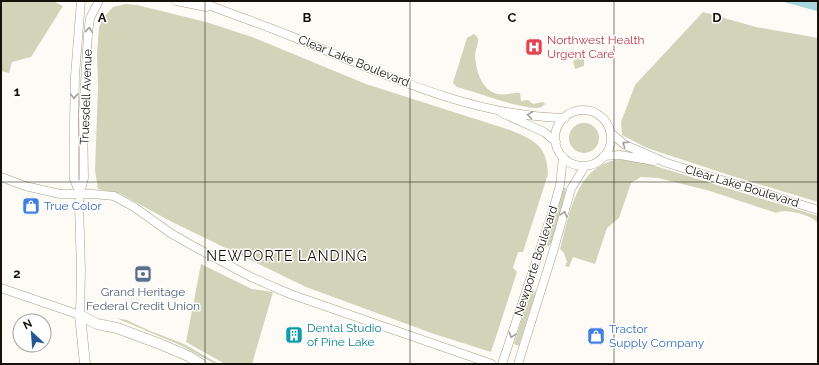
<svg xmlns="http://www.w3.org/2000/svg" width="819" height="365" viewBox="0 0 819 365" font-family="Raleway,sans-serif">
  <rect width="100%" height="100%" fill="#fefbf6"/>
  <path fill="#d2d4b9" d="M1,1H53L63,6L31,57L12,62L9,73L1,71Z
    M125,4L137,5L206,22L252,37L366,84L510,130C534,140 547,145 548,174L523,252H518L513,268L517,272L491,352L434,334L306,287L172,222L119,193L98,189L95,170L98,87L97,54L99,27L103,18L113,7Z
    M703,12L756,27L818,38V202L732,176L647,148L622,135L621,122L635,85Z
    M474,34L478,38C479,44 475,50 475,56C476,71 482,91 498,94C505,96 513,92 520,93L521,101L528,100L533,104L543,102L545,104C542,107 540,108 536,108C514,107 479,93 457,87L453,83L467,38Z
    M582,56L584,58V66L575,69L573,61L575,60V58Z
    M569 138a15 15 0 1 1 30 0a15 15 0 1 1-30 0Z
    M626,159L649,164L818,216V223C811,215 786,208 776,213L710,191L658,178L641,177L631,183L619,218L607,228L595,264L573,257L569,267L565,266L567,262L564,253L560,249C569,218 574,172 611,161C615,159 621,160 626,159Z
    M563,188H566C563,203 558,236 548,247L546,244Z
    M201,264L252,289L273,292L252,364H225L186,342Z
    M533,289L536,291L519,346L514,344L530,293Z
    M116,318L127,320L148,330L184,344L219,364H215L180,345Z"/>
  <path fill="#a5d7dd" d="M780,1H818V11H817Z"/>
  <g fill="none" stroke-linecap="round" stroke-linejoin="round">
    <defs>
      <path id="minor" d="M176,1L206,7
        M199,1C230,14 262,24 293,37C380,72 468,116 565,118
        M555 138a28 28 0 1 1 56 0a28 28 0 1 1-56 0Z
        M502,113L544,132L556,142
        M611,133L625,145L667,163L818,210
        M604,156L620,155L654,161
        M1,177L25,186L60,194H93L114,196L134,207L172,234L193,246L251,277L290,294L492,364
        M80,194L74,179V122L75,76L81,1
        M1,288L80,315L81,270L79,204L80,194L84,178L83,115L88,34L90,18L99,1
        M502,364L553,210L560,185L563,157
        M518,364L553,252L571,189L585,166"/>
      <path id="tertiary" d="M80,315L97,324L117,328L160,344L188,356L201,364
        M80,315L85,364"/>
    </defs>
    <use href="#minor" stroke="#a99e86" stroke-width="9"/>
    <use href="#tertiary" stroke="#a99e86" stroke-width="11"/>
    <use href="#minor" stroke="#fff" stroke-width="8"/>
    <use href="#tertiary" stroke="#fff" stroke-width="10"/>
  </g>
  <defs><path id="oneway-chevron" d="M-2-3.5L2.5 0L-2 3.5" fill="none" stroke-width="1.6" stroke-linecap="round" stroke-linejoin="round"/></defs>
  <g stroke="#a2a09d">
    <use href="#oneway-chevron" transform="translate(89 30) rotate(-84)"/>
    <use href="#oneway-chevron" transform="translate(74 96) rotate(92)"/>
    <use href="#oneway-chevron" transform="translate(530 115) rotate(-172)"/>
    <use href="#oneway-chevron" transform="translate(625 144) rotate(-146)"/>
    <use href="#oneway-chevron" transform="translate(564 214) rotate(-74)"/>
    <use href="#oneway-chevron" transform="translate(512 335) rotate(108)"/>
  </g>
  <path fill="none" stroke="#161209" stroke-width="1" stroke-opacity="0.55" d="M205,1V364M410,1V364M614,1V364M1,182H818"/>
  <defs>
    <symbol id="hospital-square" viewBox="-11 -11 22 22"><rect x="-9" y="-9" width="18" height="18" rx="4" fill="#e0444e" stroke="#fff"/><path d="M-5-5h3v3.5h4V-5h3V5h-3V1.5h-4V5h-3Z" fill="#fff"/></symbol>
    <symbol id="shop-square" viewBox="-11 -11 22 22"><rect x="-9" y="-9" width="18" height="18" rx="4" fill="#3f7fe0" stroke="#fff"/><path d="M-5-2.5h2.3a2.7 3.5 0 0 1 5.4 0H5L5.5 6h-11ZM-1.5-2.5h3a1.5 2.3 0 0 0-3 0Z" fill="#fff"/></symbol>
    <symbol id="bank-square" viewBox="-11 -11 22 22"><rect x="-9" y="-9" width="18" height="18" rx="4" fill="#5c6f8a" stroke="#fff"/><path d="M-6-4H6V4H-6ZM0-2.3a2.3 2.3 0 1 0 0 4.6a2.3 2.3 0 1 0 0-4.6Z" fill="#fff"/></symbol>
    <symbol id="building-square" viewBox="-11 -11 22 22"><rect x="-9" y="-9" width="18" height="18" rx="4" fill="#0f9aa8" stroke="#fff"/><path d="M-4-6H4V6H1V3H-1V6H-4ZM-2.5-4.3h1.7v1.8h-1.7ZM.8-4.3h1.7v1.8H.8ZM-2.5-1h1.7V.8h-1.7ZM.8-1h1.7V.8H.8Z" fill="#fff"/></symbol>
  </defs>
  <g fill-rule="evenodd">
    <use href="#hospital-square" x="524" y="37" width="20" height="20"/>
    <use href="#shop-square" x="21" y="196" width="20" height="20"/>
    <use href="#bank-square" x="133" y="264" width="20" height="20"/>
    <use href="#building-square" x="284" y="325" width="20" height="20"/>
    <use href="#shop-square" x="586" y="326" width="20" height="20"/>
  </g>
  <g text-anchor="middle" stroke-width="3" stroke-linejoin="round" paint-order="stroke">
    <g font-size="12" fill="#be3a42" stroke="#fff" text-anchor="start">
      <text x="547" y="44">Northwest Health<tspan x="547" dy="14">Urgent Care</tspan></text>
    </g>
    <g font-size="12" fill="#161209" stroke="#fff">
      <text transform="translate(354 61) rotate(22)" y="4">Clear Lake Boulevard</text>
      <text transform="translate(86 97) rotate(-88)" y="4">Truesdell Avenue</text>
      <text transform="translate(742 186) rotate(17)" y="4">Clear Lake Boulevard</text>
      <text transform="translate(536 261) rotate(-72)" y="4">Newporte Boulevard</text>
    </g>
    <g font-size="12" fill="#366cbe" stroke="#fff" text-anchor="start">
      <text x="44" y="210">True Color</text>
      <text x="609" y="333">Tractor<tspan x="609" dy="14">Supply Company</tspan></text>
    </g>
    <g font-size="12" fill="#4e5e75" stroke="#fff">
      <text x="143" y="296">Grand Heritage<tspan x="143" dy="14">Federal Credit Union</tspan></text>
    </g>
    <g font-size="12" fill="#0d838f" stroke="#fff" text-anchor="start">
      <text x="307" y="332">Dental Studio<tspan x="307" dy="14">of Pine Lake</tspan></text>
    </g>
    <g font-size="14" letter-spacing="1" fill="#161209" stroke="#fff">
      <text x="287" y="261">NEWPORTE LANDING</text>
    </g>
  </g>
  <g font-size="13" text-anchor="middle" font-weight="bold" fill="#161209" stroke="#fff" stroke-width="3" stroke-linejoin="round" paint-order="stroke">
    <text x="102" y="22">A</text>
    <text x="307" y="22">B</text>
    <text x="512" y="22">C</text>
    <text x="717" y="22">D</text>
    <text x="17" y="96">1</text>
    <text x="17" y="278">2</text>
  </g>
  <rect width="819" height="365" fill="none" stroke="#161209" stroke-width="4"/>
  <g transform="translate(32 333) rotate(334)"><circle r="19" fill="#ffffff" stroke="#a2a09d"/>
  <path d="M0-3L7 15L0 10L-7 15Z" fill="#255891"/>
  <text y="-6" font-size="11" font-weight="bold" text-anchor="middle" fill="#161209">N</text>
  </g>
</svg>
